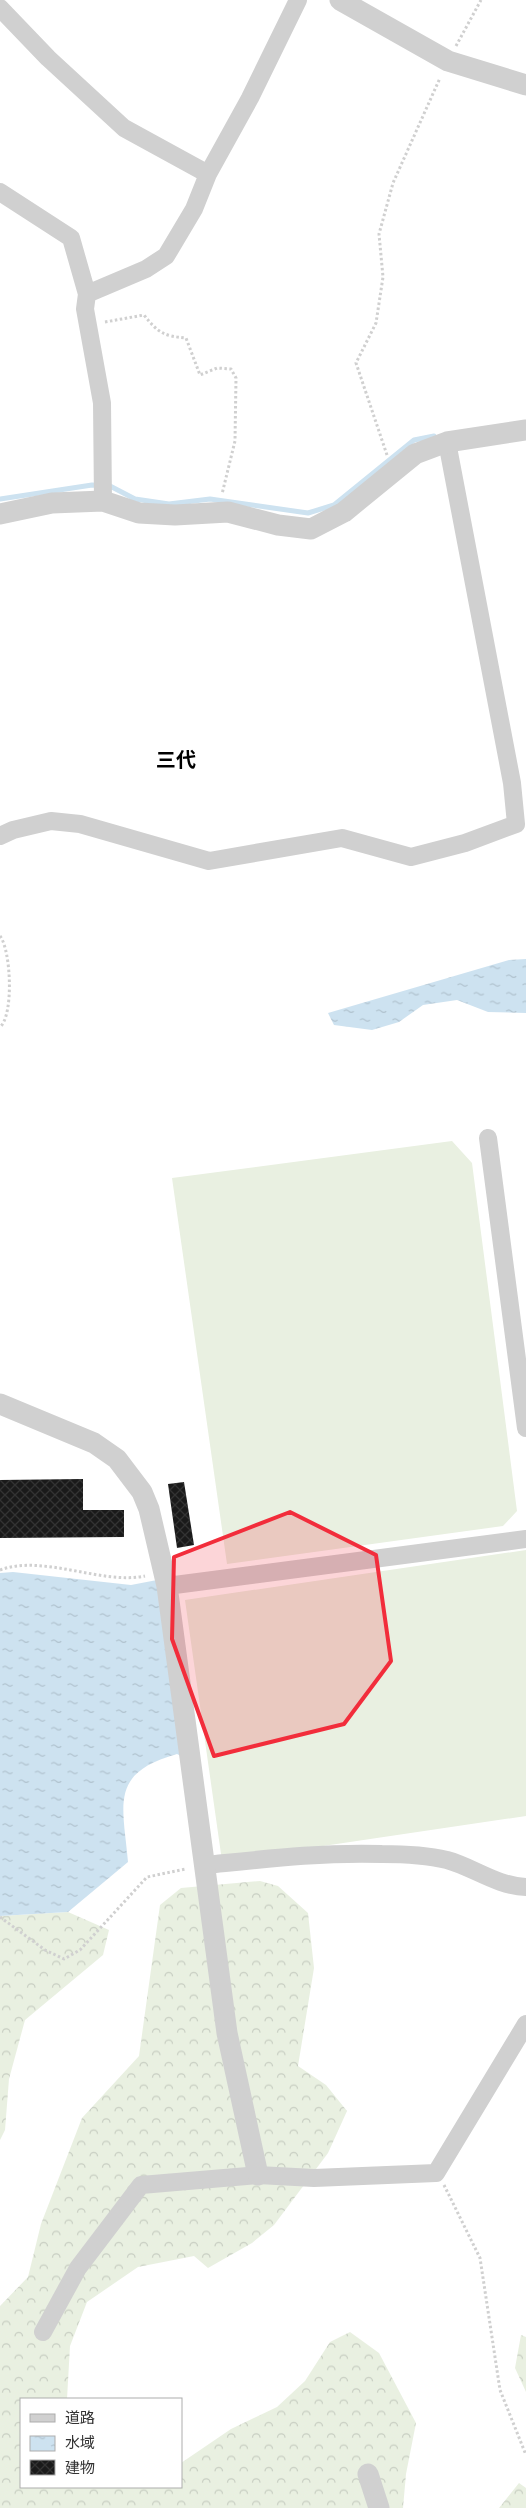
<svg xmlns="http://www.w3.org/2000/svg" width="526" height="2508" viewBox="0 0 526 2508" font-family="Manrope,'Noto Sans JP',sans-serif">
  <defs>
    <pattern id="forest-crowns" width="20" height="18" patternUnits="userSpaceOnUse" patternTransform="scale(1.25)"><rect width="20" height="18" fill="#e9f0e1"/><path d="M2 6a3 3 0 1 1 6 0M12 15a3 3 0 1 1 6 0" fill="none" stroke="#c8cec2"/></pattern>
    <pattern id="water-ripples" width="26" height="14" patternUnits="userSpaceOnUse" patternTransform="scale(1.25)"><rect width="26" height="14" fill="#cde2f0"/><path d="M2 4q2-2 4 0t4 0M15 11q2-2 4 0t4 0" fill="none" stroke="#b0c2ce"/></pattern>
    <pattern id="building-cross-hatch" width="8" height="8" patternUnits="userSpaceOnUse" patternTransform="scale(1.25)"><rect width="8" height="8" fill="#1a1a1a"/><path d="M0 0l8 8M0 8l8-8" fill="none" stroke="#333"/></pattern>
  </defs>
  <rect width="100%" height="100%" fill="#fff"/>
  <path fill="url(#forest-crowns)" d="M260,1881L278,1886L308,1913L314,1968L298,2066L326,2085L347,2111L328,2153L274,2225L252,2243L208,2268L194,2256L138,2267L87,2302L70,2346L67,2399H21V2487H181V2463L231,2429L277,2407L305,2381L330,2342L350,2332L379,2353L416,2423L406,2474L403,2508H0V2306L28,2277L41,2224L82,2118L139,2056L160,1905L181,1888Z
    M68,1912L109,1930L103,1955L25,2020L9,2079L5,2130L0,2140V1916Z
    M521,2335L526,2337V2392L515,2368Z
    M519,2483L526,2488V2508H499Z"/>
  <path fill="#e9f0e1" d="M452,1141L472,1163L517,1511L503,1526L227,1564L172,1178Z
    M526,1550V1816L222,1861L185,1600Z"/>
  <path fill="url(#water-ripples)" d="M526,959V1013L488,1012L457,1000L423,1005L399,1022L372,1030L334,1025L328,1013L509,960Z
    M13,1572L131,1585L157,1580L187,1759L177,1754C109,1773 123,1804 128,1862L68,1912L0,1916V1573Z"/>
  <g fill="none" stroke-linecap="round" stroke-linejoin="round">
    <path stroke="#cde2f0" stroke-width="5" d="M0,499L92,485L110,486L135,499L169,504L210,499L308,513L334,505L414,440L434,436"/>
  </g>
  <path fill="url(#building-cross-hatch)" d="M83,1479V1510H124V1537L0,1538V1480Z
    M184,1482L194,1545L177,1548L168,1484Z"/>
  <g fill="none" stroke-linecap="round" stroke-linejoin="round">
    <path stroke="#d0d0d0" stroke-width="3" stroke-dasharray="2.5 2.5" stroke-linecap="butt" d="M456,46L481,0
      M105,322L144,315C158,333 164,336 186,338L200,375L217,368L231,369L236,378L235,441L222,494
      M387,455L356,363L376,323L383,277L379,234L393,183L440,78
      M0,936C11,950 14,1015 0,1027
      M0,1570C44,1554 101,1585 145,1576
      M0,1917L45,1950L64,1959L80,1950L147,1877L186,1869
      M444,2185L480,2258L500,2390L526,2455"/>
    <path stroke="#d0d0d0" stroke-width="18" d="M0,8L48,58L124,128L208,174
      M0,192L71,238L87,294L85,309L102,403L103,501
      M87,294L146,269L166,256L194,209L208,174L250,98L298,0
      M0,836L13,830L51,821L80,824L209,861L342,838L411,857L465,843L516,824L512,783L447,442
      M488,1138L526,1428
      M167,1586L526,1539
      M206,1865C265,1859 323,1852 382,1854C403,1854 426,1855 447,1860C473,1867 497,1886 526,1887
      M43,2332L78,2268L141,2185L258,2175L314,2178L436,2173L526,2024"/>
    <path stroke="#d0d0d0" stroke-width="21" d="M340,0L448,61L526,85
      M0,514L52,503L103,501L139,513L175,515L228,512L278,525L311,529L344,512L415,454L447,442L526,430
      M0,1404L94,1443L117,1459L142,1492L149,1509L167,1586L227,2033L258,2175
      M368,2474L379,2508"/>
  </g>
  <path fill="#f22d3b" fill-opacity="0.2" stroke="#f22d3b" stroke-width="4" stroke-linejoin="round" d="M290,1512L376,1555L391,1661L344,1724L214,1756L172,1639L174,1557Z"/>
  <g text-anchor="middle" stroke-width="5" stroke-linejoin="round" paint-order="stroke">
    <g font-size="20" font-weight="bold" fill="#000" stroke="#fff">
      <text x="176" y="767">三代</text>
    </g>
  </g>
  <rect x="20" y="2398" width="162" height="90" fill="#ffffff" stroke="#adadad"/>
  <rect x="30" y="2414" width="25" height="8" fill="#d0d0d0" stroke="#adadad"/>
  <text x="65" y="2423" font-size="15" fill="#333333">道路</text>
  <rect x="30" y="2436" width="25" height="15" fill="url(#water-ripples)" stroke="#adadad"/>
  <text x="65" y="2448" font-size="15" fill="#333333">水域</text>
  <rect x="30" y="2460" width="25" height="15" fill="url(#building-cross-hatch)" stroke="#adadad"/>
  <text x="65" y="2473" font-size="15" fill="#333333">建物</text>
</svg>
